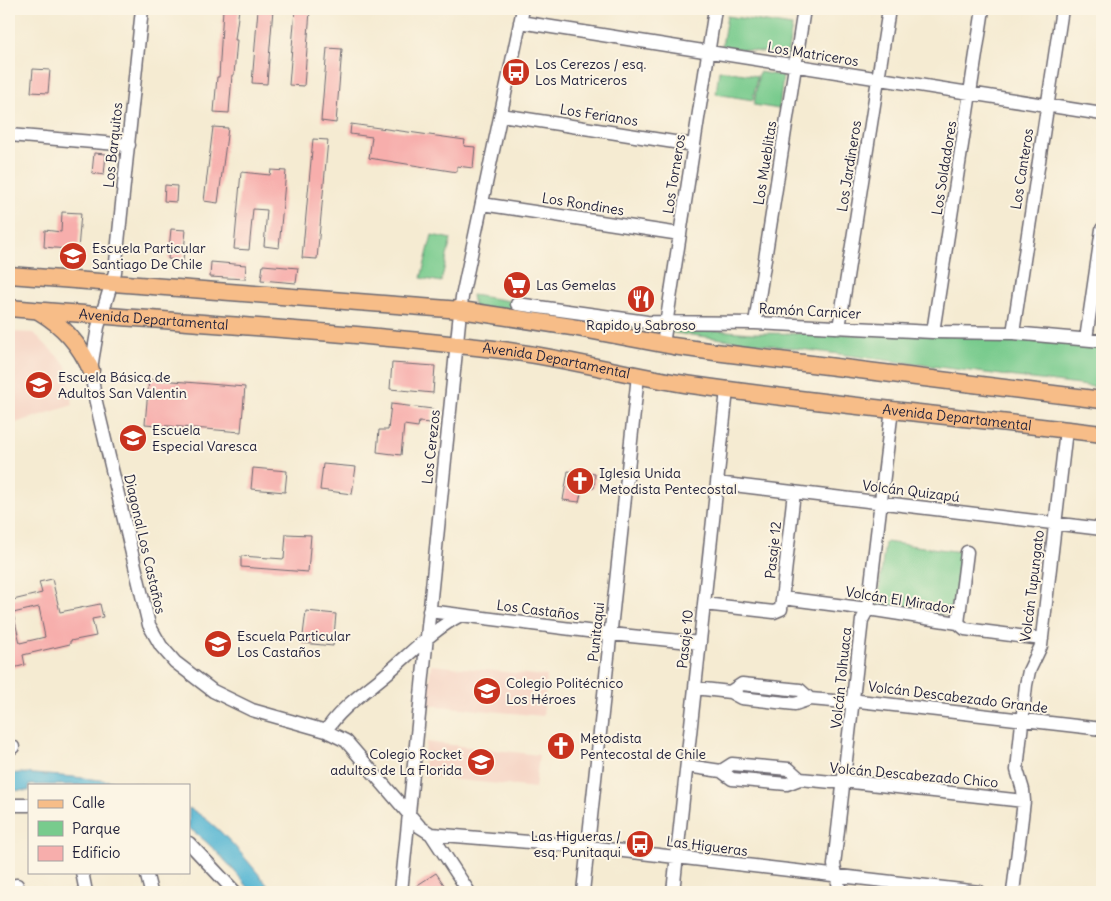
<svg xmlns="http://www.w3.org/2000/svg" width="1111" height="901" viewBox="0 0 1111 901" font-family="Delius,sans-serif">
  <rect width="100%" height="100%" fill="#fcf5e5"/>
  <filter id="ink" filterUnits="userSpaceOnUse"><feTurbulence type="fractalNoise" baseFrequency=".02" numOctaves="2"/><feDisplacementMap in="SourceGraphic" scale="10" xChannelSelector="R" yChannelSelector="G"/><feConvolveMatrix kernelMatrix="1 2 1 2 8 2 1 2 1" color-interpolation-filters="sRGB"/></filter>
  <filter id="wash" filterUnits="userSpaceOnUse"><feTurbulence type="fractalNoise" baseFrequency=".0096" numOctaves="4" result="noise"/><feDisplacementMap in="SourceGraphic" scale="20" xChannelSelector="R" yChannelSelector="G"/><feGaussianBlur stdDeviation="1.12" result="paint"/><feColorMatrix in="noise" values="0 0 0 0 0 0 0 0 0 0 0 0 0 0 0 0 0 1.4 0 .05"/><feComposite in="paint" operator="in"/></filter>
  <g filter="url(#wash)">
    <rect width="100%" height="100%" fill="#f5ebd2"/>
    <path fill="#f5d2c2" d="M9,332L34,333L66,365L73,405L9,425Z
      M431,665L547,676L543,716L427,705Z
      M426,742L539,755L535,788L423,776Z"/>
    <path fill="#78cb8d" stroke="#4d7664" d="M727,16L792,26L787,56L722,46Z
      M719,70L757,76L753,100L716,94Z
      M759,72L783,76L779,109L754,105Z
      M432,235L451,239L441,282L421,278Z
      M472,295L674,327L752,333L941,335L1102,344V388L474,307Z
      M885,542L962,552L954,616L877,606Z"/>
    <path fill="#54b6d3" stroke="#3b6c87" d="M20,773L74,777L144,785H29V791L9,790V774Z
      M189,808C221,825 250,864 273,892H252C233,869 214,846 189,828Z"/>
    <g id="blocks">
      <path fill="#f7aeac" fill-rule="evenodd" d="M223,9H239L235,40H237L234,75H232L229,113L214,112L217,77H219Z
        M258,9H273L267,84L252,83Z
        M295,10L310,11L304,86L289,85Z
        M327,48L342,49L336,123L321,121Z
        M33,69L50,70L48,93L31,92Z
        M351,124L465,140L464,146L475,147L473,168L457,166V172L369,158L372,137L350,134Z
        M213,127L228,128L218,203L204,201Z
        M313,139L328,140L317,259L302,258Z
        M94,153L106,154L104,175L92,173Z
        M271,170L286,171L279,248L264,246L267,210L253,209L249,250L234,249L241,172L270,175Z
        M165,185L177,186L176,202L164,201Z
        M62,212L81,213L78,250L44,247L45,230L61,232Z
        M171,229L186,230L183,261L168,259Z
        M211,262L246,265L245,279L210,277Z
        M263,265L298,268L296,283L261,280Z
        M392,363L435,366L433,393L390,389Z
        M149,379L245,387L241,432L145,424Z
        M391,404L433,409L431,423L419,422L418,427L404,425L401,455L377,452L379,430H388Z
        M323,464L356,467L352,494L320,490Z
        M253,468L287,471L285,492L251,489Z
        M568,471L595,474L594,488L582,489L579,502L563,500Z
        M286,534L311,535L308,572L241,567V556L284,559Z
        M52,579L60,612L100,604L103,617L92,619L96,636L70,641V644L23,655L25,665L13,668L9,649V601L42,593L39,582ZM39,607L45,637L20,643L13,613Z
        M306,611L336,614L333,646L302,643Z
        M436,873L449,892H415L416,886Z"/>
    </g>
  </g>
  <g filter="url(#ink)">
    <use href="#blocks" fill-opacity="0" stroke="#6c6870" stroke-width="1"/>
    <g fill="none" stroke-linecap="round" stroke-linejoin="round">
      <defs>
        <path id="minor" d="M142,9L115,272L98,327L93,356L91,370L95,398L149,625L161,646L175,662L213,691L252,710L326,731L346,741L420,827L431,834L469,892
          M520,22L1102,114
          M501,115L693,145
          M9,135L129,145
          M482,204L680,234
          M517,304L647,322L755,323L933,332L1013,333L1102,341
          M755,323L804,9
          M839,328L889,9
          M933,332L983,9
          M1013,333L1062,9
          M1086,339L1102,229
          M663,344L715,9
          M717,483L1102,529
          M783,598L868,609L958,623L965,629L1042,639
          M704,604L774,612L781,609L794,492
          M429,611L611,634L700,643
          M958,623L967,552
          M695,688L730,692L742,684L800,690L810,699L845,702L859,701L1102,729
          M730,692L741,698L795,704L810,699
          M326,731C338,710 366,691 385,675C409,655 433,629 461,615
          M9,747H13
          M687,766L721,771L732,764L789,769L800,779
          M721,771L732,779L787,784L800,779L832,782H852L1024,801
          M9,805H29
          M431,834L589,847L979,892
          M189,843L235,892
          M82,872L86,892
          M146,872L151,892
          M9,886L17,885
          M401,892L459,322L462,297L523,9
          M583,892L638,375
          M673,892L727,390
          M839,892V887L834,865L862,620L868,609L892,409
          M1013,892L1024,801L1023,790L1017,770L1026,685L1029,671L1041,646L1066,430"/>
        <g id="major">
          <path d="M9,275L461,310L572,327L673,346L715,352L1102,400"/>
          <path id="s1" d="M9,308C170,322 333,330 494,349C558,356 621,374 685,384C823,404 963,417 1102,434"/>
          <path d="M40,312C64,326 80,345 91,370"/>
        </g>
      </defs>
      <use href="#minor" stroke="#6c6870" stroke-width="15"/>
      <use href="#major" stroke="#6c6870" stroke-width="19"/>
      <use href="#minor" stroke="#fff" stroke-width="12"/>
      <use href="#major" stroke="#f7bd88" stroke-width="16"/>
    </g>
  </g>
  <defs>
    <symbol id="bus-disc" viewBox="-11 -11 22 22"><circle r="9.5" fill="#c8321e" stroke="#fcf5e5"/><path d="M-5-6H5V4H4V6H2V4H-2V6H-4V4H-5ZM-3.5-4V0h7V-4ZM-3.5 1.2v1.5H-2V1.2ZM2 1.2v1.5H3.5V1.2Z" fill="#fff"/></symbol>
    <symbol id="school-disc" viewBox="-11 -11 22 22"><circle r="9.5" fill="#c8321e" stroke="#fcf5e5"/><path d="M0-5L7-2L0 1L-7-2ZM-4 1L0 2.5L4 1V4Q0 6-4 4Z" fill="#fff"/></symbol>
    <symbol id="supermarket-disc" viewBox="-11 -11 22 22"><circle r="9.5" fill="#c8321e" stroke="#fcf5e5"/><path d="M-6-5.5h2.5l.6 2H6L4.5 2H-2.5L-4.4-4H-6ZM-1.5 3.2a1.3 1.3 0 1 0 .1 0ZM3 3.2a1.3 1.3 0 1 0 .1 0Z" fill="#fff"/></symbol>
    <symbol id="restaurant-disc" viewBox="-11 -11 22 22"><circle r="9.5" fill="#c8321e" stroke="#fcf5e5"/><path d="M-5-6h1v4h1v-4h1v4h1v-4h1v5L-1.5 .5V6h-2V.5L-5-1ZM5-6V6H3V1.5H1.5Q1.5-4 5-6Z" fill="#fff"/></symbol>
    <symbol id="church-disc" viewBox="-11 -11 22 22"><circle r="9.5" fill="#c8321e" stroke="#fcf5e5"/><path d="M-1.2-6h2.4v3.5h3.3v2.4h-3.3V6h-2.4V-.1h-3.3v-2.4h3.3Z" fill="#fff"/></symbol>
  </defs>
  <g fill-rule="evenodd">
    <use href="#bus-disc" x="500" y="56" width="32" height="32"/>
    <use href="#school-disc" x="57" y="240" width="32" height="32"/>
    <use href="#supermarket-disc" x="501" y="269" width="32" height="32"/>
    <use href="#restaurant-disc" x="625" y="283" width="32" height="32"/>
    <use href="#school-disc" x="23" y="369" width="32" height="32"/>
    <use href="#school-disc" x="117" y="422" width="32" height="32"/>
    <use href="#church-disc" x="564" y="465" width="32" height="32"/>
    <use href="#school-disc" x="202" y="628" width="32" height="32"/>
    <use href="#school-disc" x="471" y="675" width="32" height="32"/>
    <use href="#church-disc" x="545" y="730" width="32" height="32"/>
    <use href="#school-disc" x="465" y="746" width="32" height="32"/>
    <use href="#bus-disc" x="624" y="828" width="32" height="32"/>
  </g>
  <g text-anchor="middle" stroke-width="4" stroke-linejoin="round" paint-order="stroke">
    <g font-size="14" fill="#22223b" stroke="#fcf5e5">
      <text transform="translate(813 54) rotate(9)" y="5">Los Matriceros</text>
      <text transform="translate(599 115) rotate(9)" y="5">Los Ferianos</text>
      <text transform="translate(113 145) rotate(-84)" y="5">Los Barquitos</text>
      <text transform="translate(765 163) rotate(-81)" y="5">Los Mueblitas</text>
      <text transform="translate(849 166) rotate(-81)" y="5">Los Jardineros</text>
      <text transform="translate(944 168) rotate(-81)" y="5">Los Soldadores</text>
      <text transform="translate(1022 169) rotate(-81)" y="5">Los Canteros</text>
      <text transform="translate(674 174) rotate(-81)" y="5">Los Torneros</text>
      <text transform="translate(583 204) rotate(9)" y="5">Los Rondines</text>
      <text transform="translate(810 311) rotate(3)" y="5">Ramón Carnicer</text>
      <text dy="5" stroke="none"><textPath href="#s1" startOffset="145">Avenida Departamental</textPath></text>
      <text dy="5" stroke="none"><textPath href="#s1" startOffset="550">Avenida Departamental</textPath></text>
      <text dy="5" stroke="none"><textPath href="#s1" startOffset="955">Avenida Departamental</textPath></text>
      <text transform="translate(431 447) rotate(-84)" y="5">Los Cerezos</text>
      <text transform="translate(911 491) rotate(7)" y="5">Volcán Quizapú</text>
      <text transform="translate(145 544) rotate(77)" y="5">Diagonal Los Castaños</text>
      <text transform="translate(773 550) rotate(-84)" y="5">Pasaje 12</text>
      <text transform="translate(1032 586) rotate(-83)" y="5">Volcán Tupungato</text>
      <text transform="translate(900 600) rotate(9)" y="5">Volcán El Mirador</text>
      <text transform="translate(538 610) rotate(7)" y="5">Los Castaños</text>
      <text transform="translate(596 632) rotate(-84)" y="5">Punitaqui</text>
      <text transform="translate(685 639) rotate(-84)" y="5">Pasaje 10</text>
      <text transform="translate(841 678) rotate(-84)" y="5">Volcán Tolhuaca</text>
      <text transform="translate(958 697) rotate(7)" y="5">Volcán Descabezado Grande</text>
      <text transform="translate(914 775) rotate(5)" y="5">Volcán Descabezado Chico</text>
      <text transform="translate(707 846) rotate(7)" y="5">Las Higueras</text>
    </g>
    <g font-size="14" fill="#22223b" stroke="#fcf5e5" text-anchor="start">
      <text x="535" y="69">Los Cerezos / esq.<tspan x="535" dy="16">Los Matriceros</tspan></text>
      <text x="92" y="253">Escuela Particular<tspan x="92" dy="16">Santiago De Chile</tspan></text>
      <text x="536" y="290">Las Gemelas</text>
      <text x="641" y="330" text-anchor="middle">Rapido y Sabroso</text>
      <text x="58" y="382">Escuela Básica de<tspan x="58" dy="16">Adultos San Valentin</tspan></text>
      <text x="152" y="435">Escuela<tspan x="152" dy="16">Especial Varesca</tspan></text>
      <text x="599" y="478">Iglesia Unida<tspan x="599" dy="16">Metodista Pentecostal</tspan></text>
      <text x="237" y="641">Escuela Particular<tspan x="237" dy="16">Los Castaños</tspan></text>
      <text x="506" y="688">Colegio Politécnico<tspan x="506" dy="16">Los Héroes</tspan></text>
      <text x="580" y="743">Metodista<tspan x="580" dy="16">Pentecostal de Chile</tspan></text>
      <text x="462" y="759" text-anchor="end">Colegio Rocket<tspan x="462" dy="16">adultos de La Florida</tspan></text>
      <text x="621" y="841" text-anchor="end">Las Higueras /<tspan x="621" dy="16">esq. Punitaqui</tspan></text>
    </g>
  </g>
  <rect width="1111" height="901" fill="none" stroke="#fcf5e5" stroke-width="30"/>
  <rect x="28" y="784" width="162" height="90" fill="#fcf5e5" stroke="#a5a1a1"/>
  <rect x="38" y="800" width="25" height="8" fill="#f7bd88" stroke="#a5a1a1"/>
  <text x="72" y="808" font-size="15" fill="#22223b">Calle</text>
  <rect x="38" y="821" width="25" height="15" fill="#78cb8d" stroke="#a5a1a1"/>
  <text x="72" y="834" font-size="15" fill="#22223b">Parque</text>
  <rect x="38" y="846" width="25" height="15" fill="#f7aeac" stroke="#a5a1a1"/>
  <text x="72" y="858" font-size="15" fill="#22223b">Edificio</text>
</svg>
